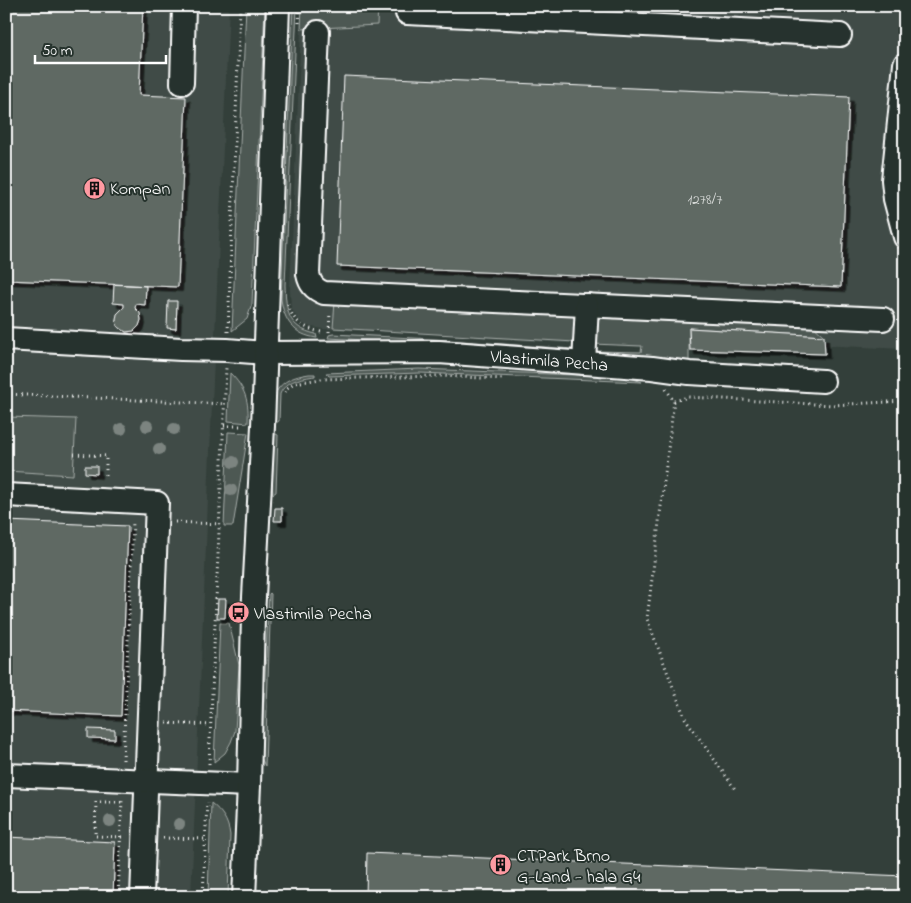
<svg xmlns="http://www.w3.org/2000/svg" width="911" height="903" viewBox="0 0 911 903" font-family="'Indie Flower',sans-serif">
  <defs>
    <filter id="shadow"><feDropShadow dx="4.5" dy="4.5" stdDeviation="0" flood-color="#0009"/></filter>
  </defs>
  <rect width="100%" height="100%" fill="#333f3a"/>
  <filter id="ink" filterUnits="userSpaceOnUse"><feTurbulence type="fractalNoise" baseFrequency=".02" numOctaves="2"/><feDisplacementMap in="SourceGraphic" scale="10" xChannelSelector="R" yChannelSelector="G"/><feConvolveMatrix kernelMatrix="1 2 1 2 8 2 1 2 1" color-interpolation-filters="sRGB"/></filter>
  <g filter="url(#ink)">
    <path fill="#404c47" d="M6,6H229L191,897H6Z
      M302,6H905V349L652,337L651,348L497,339L425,333L323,329L307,326L299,321L291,308L290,290Z"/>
    <path fill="#4d5853" stroke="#a6aca9" d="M246,6H265L252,304L247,319L232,331Z
      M293,6H297L285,285C286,310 287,328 316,334L317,338C294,335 284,321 281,299Z
      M302,6H378L377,25L301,29Z
      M335,302L576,315L575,342L333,328Z
      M596,317L810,323L824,336L689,328V366L597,353L595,351L641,352L642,346L592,344Z
      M333,334L434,339L573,349L572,351L328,338L329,335Z
      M419,369L628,377L642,382L420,373L329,376L326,373Z
      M230,373C246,389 249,401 248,423L228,421Z
      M309,374H315V376C302,378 286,380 280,394L279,421L276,423H266C274,394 275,379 309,374Z
      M6,417L76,419L73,475L6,471Z
      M228,432L248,433L233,526H224Z
      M266,433L276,434L278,435L276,492L273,494Z
      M270,593L271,594L265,766L261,758L269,594Z
      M220,623H229L239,665L235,731L231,742L225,753L214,762Z
      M211,803C222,812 228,820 230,835L228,897H208Z"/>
    <path fill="#5f6964" stroke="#fff" filter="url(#shadow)" d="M6,6H143L139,95L186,97L178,287L6,280Z
      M344,76L849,97L841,287L337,266Z
      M114,284L146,286L145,305L136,304L135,308L140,313L141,320L139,326L134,331L126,332L117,326L116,320L117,314L124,307V304L113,303Z
      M168,301H177L176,329L167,328Z
      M689,328L824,336L825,354L690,350Z
      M85,466H97V474L85,473Z
      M275,508H282V521H274Z
      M6,521L128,526L121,716L6,711Z
      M218,599H226L225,618H217Z
      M88,729L115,730V739L88,738Z
      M6,837L115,842L113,897H6Z
      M367,853L905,876V897H366Z"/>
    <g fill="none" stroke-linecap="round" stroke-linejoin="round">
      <defs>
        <g id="minor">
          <path d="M407,6V13L840,35"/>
          <path d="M318,32L308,274C310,284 314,289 324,293L883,319"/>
          <path d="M905,64L893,180L895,199L905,237"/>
          <path d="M182,83L184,6"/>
          <path id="s1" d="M6,339L181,349L227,350L265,353L439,352L652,368L689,373L823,381"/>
          <path d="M584,363L587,305"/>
          <path d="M6,495L157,503L142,897"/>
          <path d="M6,775L249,785"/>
          <path d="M244,897L249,785L253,616L263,426L278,6"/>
        </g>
      </defs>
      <use href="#minor" stroke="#fff" stroke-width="26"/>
      <path stroke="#fff" stroke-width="3" stroke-dasharray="1 4" stroke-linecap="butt" d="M299,23L300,6
        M288,304C293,322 303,328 321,332
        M228,332L240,6
        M329,332L330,312
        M666,389L674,401L647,619L685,718L735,789
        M285,392L287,388L294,383L321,379L440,376L504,379
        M6,394L225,404
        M674,401L688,397L832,405L905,401
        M224,426H243
        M74,454L106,456V477
        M175,522L219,524
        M166,723L210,725
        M123,760L133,521
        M209,764L226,368
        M121,802H96L95,836L122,837
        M163,838L205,839
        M118,897L122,799
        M203,897L207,802"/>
      <use href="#minor" stroke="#26332d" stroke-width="22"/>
    </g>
    <g fill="#7c8480">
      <circle cx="147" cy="426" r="6"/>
      <circle cx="121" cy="429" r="6"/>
      <circle cx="174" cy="429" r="6"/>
      <circle cx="159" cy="449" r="6"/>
      <circle cx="233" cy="462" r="6"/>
      <circle cx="231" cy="490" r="6"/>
      <circle cx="110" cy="821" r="6"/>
      <circle cx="179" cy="824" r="6"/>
    </g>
  </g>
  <defs>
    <symbol id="building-disc" viewBox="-11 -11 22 22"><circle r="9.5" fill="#ff9aa2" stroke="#26332d"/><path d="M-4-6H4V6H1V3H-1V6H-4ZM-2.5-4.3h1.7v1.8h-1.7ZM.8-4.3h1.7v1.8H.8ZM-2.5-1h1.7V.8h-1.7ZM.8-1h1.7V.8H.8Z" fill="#111"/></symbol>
    <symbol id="bus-disc" viewBox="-11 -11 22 22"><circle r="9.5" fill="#ff9aa2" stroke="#26332d"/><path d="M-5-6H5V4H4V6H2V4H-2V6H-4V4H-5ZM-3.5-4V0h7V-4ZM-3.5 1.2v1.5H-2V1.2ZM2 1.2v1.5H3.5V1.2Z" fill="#111"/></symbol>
  </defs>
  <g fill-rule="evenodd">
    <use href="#building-disc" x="82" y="176" width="25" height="25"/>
    <use href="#bus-disc" x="226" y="600" width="25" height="25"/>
    <use href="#building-disc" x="488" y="852" width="25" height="25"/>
  </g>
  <g text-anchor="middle" stroke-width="4" stroke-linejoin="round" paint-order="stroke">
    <g font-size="15" fill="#d7dad8">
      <text x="705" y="204">1278/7</text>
    </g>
    <g font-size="18" fill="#fff" stroke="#26332d" text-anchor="start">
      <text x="110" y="194">Kompan</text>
      <text x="254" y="619">Vlastimila Pecha</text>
      <text x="517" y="861">CTPark Brno<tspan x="517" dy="21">G-Land - hala G4</tspan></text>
    </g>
    <g font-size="18" fill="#fff" stroke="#26332d">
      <text dy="6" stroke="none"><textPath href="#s1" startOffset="544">Vlastimila Pecha</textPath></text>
    </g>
  </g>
  <rect width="911" height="903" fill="none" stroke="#26332d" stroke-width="25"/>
  <rect x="12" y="12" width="886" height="878" fill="none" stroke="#fff" stroke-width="2" filter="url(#ink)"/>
  <path d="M35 55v8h131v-8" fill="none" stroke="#ffffff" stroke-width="2.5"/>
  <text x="42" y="55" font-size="15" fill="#ffffff" stroke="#26332d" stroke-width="4" paint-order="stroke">50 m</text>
</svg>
